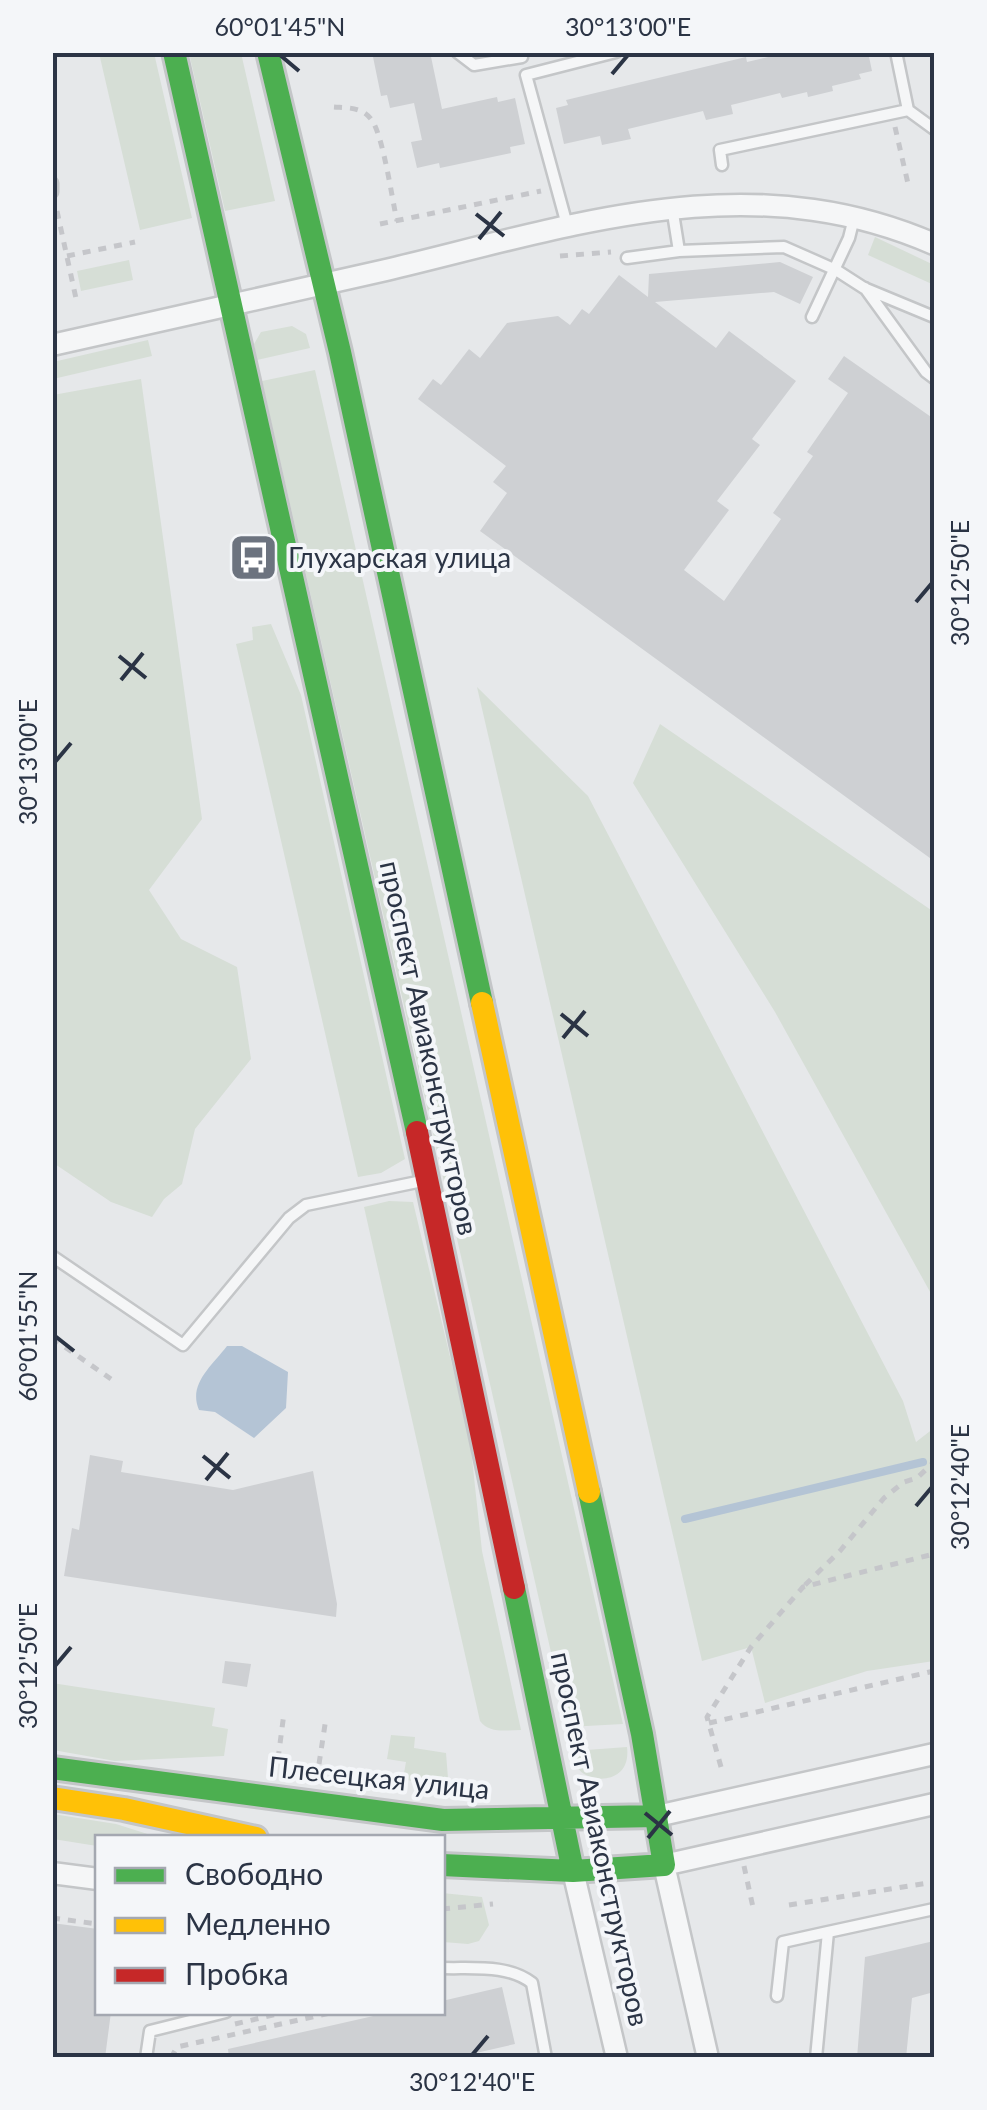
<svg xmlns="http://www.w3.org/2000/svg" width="987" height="2110" viewBox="0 0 987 2110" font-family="Lato,sans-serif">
  <rect width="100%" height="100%" fill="#e6e8ea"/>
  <path fill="#d6ded6" d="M99,53H154L192,218L140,230Z
    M189,53H241L275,201L225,211Z
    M875,237L934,265V285L868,255Z
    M129,260L133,280L81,291L77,271Z
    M292,326L306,334L310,348L257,360L254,344L261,332Z
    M148,340L152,356L53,379V362Z
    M315,370L623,1724L568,1727L262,381Z
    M141,379L202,819L149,890L181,939L237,967L251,1059L195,1129L182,1184L164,1199L152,1217L111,1202L52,1162L53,395Z
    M271,624L301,695L405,1159L381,1173L358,1177L236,644L253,640L252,627Z
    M477,687L588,796L903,1401L916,1442L934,1428V1661L867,1671L765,1703L751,1647L702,1661Z
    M660,724L934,912V1299L775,1012L633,783Z
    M389,1201L413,1202L470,1440L482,1551L521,1730C506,1730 490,1734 480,1721L364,1207Z
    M52,1683L215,1708L212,1726L228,1729L224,1756L115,1761L53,1750Z
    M391,1735L415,1737L414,1748L446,1753L448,1778L438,1787L403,1779L406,1762L387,1759Z
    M627,1747C632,1785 588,1785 577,1767C577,1766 573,1752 573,1751Z
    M53,1814L116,1824L157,1837L98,1838L97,1846L53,1839Z
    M442,1893L482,1897L489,1925L479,1941L468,1944L443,1942Z"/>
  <path fill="#b4c4d5" d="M227,1346H242L288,1372L286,1408L254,1438L215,1412L199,1410C188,1384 211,1367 227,1346Z"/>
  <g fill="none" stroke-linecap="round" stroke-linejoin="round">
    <path stroke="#b4c4d5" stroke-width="8" d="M685,1519L923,1462"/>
  </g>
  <path fill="#ced0d3" d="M372,52H430L442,109L497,97L498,102L515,98L525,144L510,147L511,153L440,168L439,163L417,168L411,142L422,140L414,103L390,108L387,95L381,96Z
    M789,52H868L872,71L859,74L861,79L832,86L833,91L808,97L807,92L782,98L780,93L731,105L733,114L706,120L703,111L628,129L631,139L602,145L600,136L564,144L556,108L568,105L566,100L746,57L747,62Z
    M780,262L813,277L800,304L774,292L655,302L716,348L729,331L796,381L752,439L760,445L717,501L729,510L684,570L724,601L781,519L773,513L813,456L807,452L848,393L828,379L844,356L934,419V861L480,531L507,493L493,482L506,466L418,399L433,379L441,385L469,349L480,358L507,323L558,316L570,325L582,309L589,314L619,275L648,297L649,274Z
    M90,1455L123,1461L121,1472L233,1490L313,1471L337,1604L336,1617L64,1576L72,1528L79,1530Z
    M225,1661L251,1664L247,1687L222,1683Z
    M52,1923L98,1929V2012H111L105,2058H52Z
    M934,1941V1992L912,1998L906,2058H857L865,1957Z
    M502,1987L515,2044L454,2058H229L228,2049L391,2012H442V2001Z"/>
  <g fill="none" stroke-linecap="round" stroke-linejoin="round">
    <defs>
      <path id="lane" d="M457,52L474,65L522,57
        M896,52L908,110L934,129
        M722,165L720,150L908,110
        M52,183V192
        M672,207L679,251
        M567,225L526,75L616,52
        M627,258L679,251L784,247L836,270L864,288L934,317
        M865,288L926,372L934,378
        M812,317L849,238L854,218
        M52,1256L183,1345L289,1218L306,1205L427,1180
        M442,1968C472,1969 508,1964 532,1983L546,2058
        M777,1996L783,1942L828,1932
        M146,2058L150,2031L226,2012
        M816,2058L828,1932L934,1909"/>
      <path id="street" d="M52,345C163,319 275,296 386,270C571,226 748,163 934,244
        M657,1816L934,1754
        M573,1871L617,2058
        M52,1873L98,1879
        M708,2058L664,1865L934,1804"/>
      <path id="fast" d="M174,52L417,1132
        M268,52L340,352L482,1003
        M514,1588L573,1871
        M52,1768L443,1820L657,1816
        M442,1865L573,1871L664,1865L642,1734L589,1492"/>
      <path id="slow" d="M482,1003L589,1492
        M52,1798L124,1809L256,1838"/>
      <path id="jam" d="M417,1132L514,1588"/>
    </defs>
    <use href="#lane" stroke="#c4c6c8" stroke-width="15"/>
    <use href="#street" stroke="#c4c6c8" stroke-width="25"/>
    <use href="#fast" stroke="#c4c6c8" stroke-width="28"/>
    <use href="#slow" stroke="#c4c6c8" stroke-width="28"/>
    <use href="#jam" stroke="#c4c6c8" stroke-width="28"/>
    <path stroke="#c5c6ca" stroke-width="5" stroke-dasharray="8 8" stroke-linecap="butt" d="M334,107C348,108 362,107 371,119C383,134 392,199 397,221
      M895,127L909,188
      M57,211L77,303
      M380,224L541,191
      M67,256L135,242
      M560,256L611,252
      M52,1338L111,1379
      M805,1585L840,1551L884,1498L904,1482L917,1478L934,1462
      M709,1723L934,1671
      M278,1759L284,1713
      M319,1764L326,1718
      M721,1767L707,1717L751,1647L803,1587L934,1554
      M744,1866L754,1912
      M789,1905L934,1882
      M442,1909L493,1904
      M52,1918L98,1924
      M235,2024L286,2012
      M171,2058L177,2047L335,2012"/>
    <use href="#lane" stroke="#f5f6f7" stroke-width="10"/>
    <use href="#street" stroke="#f5f6f7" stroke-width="20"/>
    <use href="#fast" stroke="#4caf50" stroke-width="22"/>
    <use href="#slow" stroke="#ffc107" stroke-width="22"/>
    <use href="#jam" stroke="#c62828" stroke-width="22"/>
  </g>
  <path fill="none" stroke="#2b3445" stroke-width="4" d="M280,55L299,71M612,74L628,55M476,214L504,236M479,239L501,212M916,602L932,583M119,656L146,678M121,680L143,653M55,762L71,743M561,1014L588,1036M563,1038L585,1011M55,1336L74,1351M203,1456L230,1478M206,1480L228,1453M916,1506L932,1487M55,1666L71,1647M645,1813L672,1835M648,1838L670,1811M472,2055L488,2036"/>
  <defs>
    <symbol id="bus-square" viewBox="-11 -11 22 22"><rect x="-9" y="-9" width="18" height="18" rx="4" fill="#6c737f" stroke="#f4f6f9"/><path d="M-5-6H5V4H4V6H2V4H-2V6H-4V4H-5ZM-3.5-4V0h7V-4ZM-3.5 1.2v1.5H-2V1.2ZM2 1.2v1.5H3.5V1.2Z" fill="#fff"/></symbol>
  </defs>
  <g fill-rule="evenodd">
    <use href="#bus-square" x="226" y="530" width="55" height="55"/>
  </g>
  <g text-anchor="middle" stroke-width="8" stroke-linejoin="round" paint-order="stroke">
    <g font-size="28" fill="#2b3445" stroke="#f4f6f9" text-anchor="start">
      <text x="288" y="568">Глухарская улица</text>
    </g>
    <g font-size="28" fill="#2b3445" stroke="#f4f6f9">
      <text transform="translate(429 1048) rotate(78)" y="10">проспект Авиаконструкторов</text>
      <text transform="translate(379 1778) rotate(6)" y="10">Плесецкая улица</text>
      <text transform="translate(600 1839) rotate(78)" y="10">проспект Авиаконструкторов</text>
    </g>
  </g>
  <rect width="987" height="2110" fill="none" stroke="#f4f6f9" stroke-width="110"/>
  <rect x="95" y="1835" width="350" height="180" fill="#f4f6f9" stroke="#a4a8b1" stroke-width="2.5"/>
  <rect x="115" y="1868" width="50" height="15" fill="#4caf50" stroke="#a4a8b1" stroke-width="2.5"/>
  <text x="185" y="1885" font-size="30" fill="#2b3445">Свободно</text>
  <rect x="115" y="1918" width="50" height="15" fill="#ffc107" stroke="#a4a8b1" stroke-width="2.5"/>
  <text x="185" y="1935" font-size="30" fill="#2b3445">Медленно</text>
  <rect x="115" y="1968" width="50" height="15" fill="#c62828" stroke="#a4a8b1" stroke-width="2.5"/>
  <text x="185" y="1985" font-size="30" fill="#2b3445">Пробка</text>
  <rect x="55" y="55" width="877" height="2000" fill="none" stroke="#2b3445" stroke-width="4"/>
  <g font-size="25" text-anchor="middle" fill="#2b3445">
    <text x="280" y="36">60°01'45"N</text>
    <text x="628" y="36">30°13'00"E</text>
    <text transform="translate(960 583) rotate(-90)" y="9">30°12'50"E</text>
    <text transform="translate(28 762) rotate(-90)" y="9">30°13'00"E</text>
    <text transform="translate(28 1336) rotate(-90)" y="9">60°01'55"N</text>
    <text transform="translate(960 1487) rotate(-90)" y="9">30°12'40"E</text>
    <text transform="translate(28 1666) rotate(-90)" y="9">30°12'50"E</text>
    <text x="472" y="2091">30°12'40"E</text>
  </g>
</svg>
